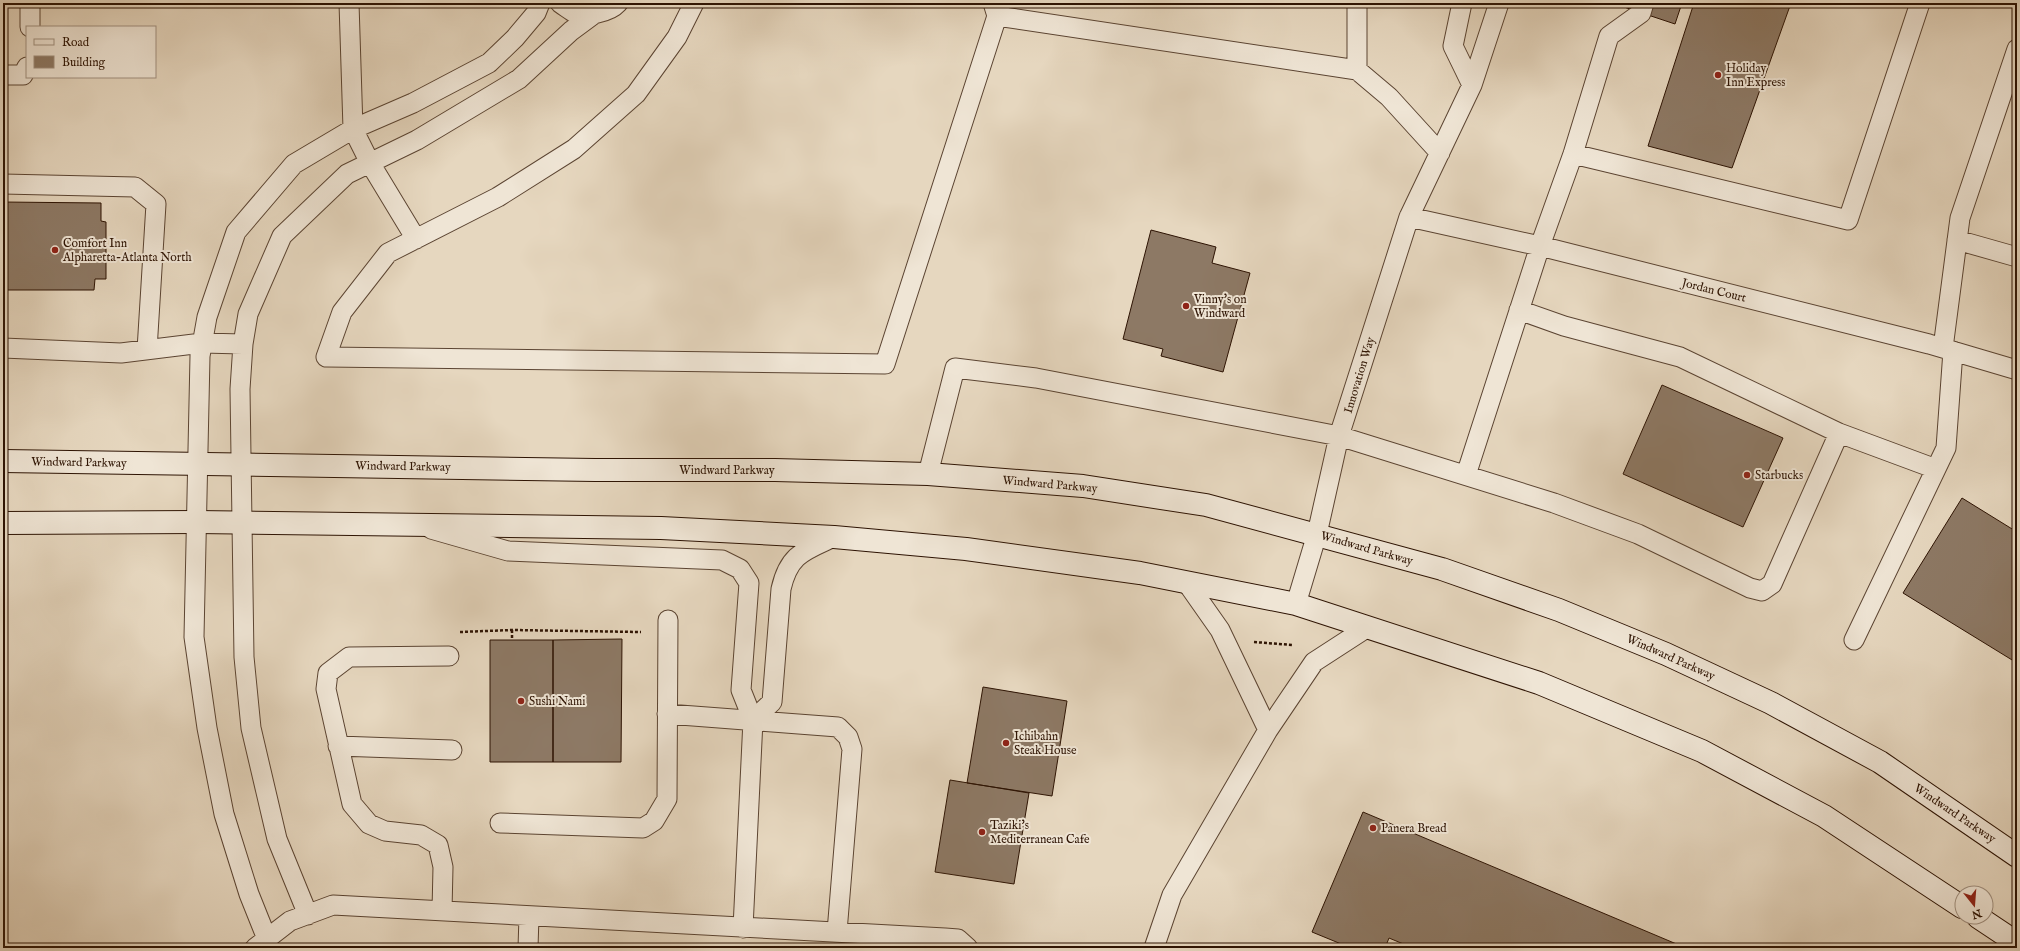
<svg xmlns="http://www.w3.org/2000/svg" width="2020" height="951" viewBox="0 0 2020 951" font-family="'IM FELL English',serif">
  <rect width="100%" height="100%" fill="#e6d7bf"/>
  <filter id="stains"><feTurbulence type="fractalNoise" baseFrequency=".005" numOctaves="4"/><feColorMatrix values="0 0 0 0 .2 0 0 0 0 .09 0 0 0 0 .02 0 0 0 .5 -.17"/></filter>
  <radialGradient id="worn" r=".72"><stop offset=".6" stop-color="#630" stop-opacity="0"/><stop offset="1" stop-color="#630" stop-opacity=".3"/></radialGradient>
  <path fill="#8d7965" stroke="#2d1303" d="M1618,3H1682L1675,24L1618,5Z
    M1694,3H1791L1732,168L1648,146Z
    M3,202L101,203V221L106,222V279H95L94,290H3Z
    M1151,230L1216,247L1212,263L1250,273L1223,372L1161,356L1163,349L1123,339Z
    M1662,385L1783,438L1743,527L1623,474Z
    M1962,498L2017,532V663L1903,593Z
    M622,639L621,762H553V640Z
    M490,640H553V762H490Z
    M983,687L1067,701L1052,796L967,783Z
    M950,780L1029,793L1014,884L935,872Z
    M1363,812L1686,948H1413L1389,938L1385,948H1351L1312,932Z"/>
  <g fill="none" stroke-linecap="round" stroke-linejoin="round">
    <defs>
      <path id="lane" d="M30,3V27
        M349,3L353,129L370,163L416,239
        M560,3C564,6 569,9 573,12C586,17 609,13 618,3
        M694,3L677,37L636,94L574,149L498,197L388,253L342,312L326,357L885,364L997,16L993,3
        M1462,3L1453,46L1472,85
        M997,16L1357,70V3
        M1357,70L1389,97L1440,153
        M3,75H23L27,67
        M1573,154L1848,220L1920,3
        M3,184L135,187L156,204L147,350
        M1409,217L1540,246L1929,344L2017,370
        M1957,240L2017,257
        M1519,310L1564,326L1680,357L1839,433L1936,469
        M3,348L121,353L202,343L243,344
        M1943,348L1960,218L2017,49
        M928,474L955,368L1036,378L1339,436L1554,503L1638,534L1750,588L1762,591L1772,584L1839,433
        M1466,475L1540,246L1573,154L1609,36L1641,13L1644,3
        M431,529L508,551L722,560L740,569L749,583L741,690L753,720L743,928
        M1187,583L1220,630L1268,730
        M1296,604L1317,534L1339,436L1409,217L1472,85L1499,3
        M1854,640L1946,448L1953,351
        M667,714L838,727L848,737L852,749L837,932
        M753,720L772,702L781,589C789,554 804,551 834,537
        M338,746L452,750
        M500,823L643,828L654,821L667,799L668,620
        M442,911L443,867L438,845L421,835L385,831L369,824L352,804L326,689L328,673L349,657L449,656
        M308,915L277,839L251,728L244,657L240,389L243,344L248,314L282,236L347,174L417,140L519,79L571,31L594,14
        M267,939L249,894L224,814L207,728L194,637L200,356L207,317L236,232L294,164L353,129L413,103L489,63L515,38L536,13L540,3
        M255,948L290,921L333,905L945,938L958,939L968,948
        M528,948L529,916
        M1154,948L1172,895L1268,730L1314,662L1368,627"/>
      <path id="secondary" d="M3,461L595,470H775L928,474L1083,486L1206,505L1442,569L1559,610L1666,654L1771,703L1880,762L2017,856
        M3,523L197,522L661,528L834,537L966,549L1140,573L1296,604L1539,683L1702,751L1824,816L1962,907
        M1978,917L2017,943"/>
    </defs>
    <use href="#lane" stroke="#5b4432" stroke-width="21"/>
    <use href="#secondary" stroke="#2d1303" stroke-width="24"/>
    <path stroke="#2d1303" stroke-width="2.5" stroke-dasharray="3 2" stroke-linecap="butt" d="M512,630V640
      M460,632L512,630L641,632
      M1254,642L1293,645"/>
    <use href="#lane" stroke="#efe5d5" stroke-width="19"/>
    <use href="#secondary" stroke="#efe5d5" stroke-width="22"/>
  </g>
  <g fill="#8f2418" stroke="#efe5d5" stroke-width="1.5">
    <circle cx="1718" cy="75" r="4"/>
    <circle cx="55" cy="250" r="4"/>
    <circle cx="1186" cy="306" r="4"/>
    <circle cx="1747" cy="475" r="4"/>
    <circle cx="521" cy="701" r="4"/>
    <circle cx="1006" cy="743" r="4"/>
    <circle cx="1373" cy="828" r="4"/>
    <circle cx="982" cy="832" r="4"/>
  </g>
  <g text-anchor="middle" stroke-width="4" stroke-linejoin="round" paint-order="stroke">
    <g font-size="12" fill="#2d1303" stroke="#efe5d5" text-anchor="start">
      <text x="1726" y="72">Holiday<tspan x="1726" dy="14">Inn Express</tspan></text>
      <text x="63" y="247">Comfort Inn<tspan x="63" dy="14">Alpharetta-Atlanta North</tspan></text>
      <text x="1194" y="303">Vinny's on<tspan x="1194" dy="14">Windward</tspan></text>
      <text x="1755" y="479">Starbucks</text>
      <text x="529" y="705">Sushi Nami</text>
      <text x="1014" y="740">Ichibahn<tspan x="1014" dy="14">Steak House</tspan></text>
      <text x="990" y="829">Taziki's<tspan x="990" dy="14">Mediterranean Cafe</tspan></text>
      <text x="1381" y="832">Panera Bread</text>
    </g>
    <g font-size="12" fill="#2d1303" stroke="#efe5d5">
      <text transform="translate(1714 290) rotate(14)" y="4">Jordan Court</text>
      <text transform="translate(1359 375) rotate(-73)" y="4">Innovation Way</text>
      <text transform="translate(79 462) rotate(1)" y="4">Windward Parkway</text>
      <text transform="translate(403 466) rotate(1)" y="4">Windward Parkway</text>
      <text x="727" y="474">Windward Parkway</text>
      <text transform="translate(1050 484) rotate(5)" y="4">Windward Parkway</text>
      <text transform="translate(1367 548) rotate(16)" y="4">Windward Parkway</text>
      <text transform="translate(1671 657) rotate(24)" y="4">Windward Parkway</text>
      <text transform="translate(1955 813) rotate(34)" y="4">Windward Parkway</text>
    </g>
  </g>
  <rect width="2020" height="951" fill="none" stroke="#e6d7bf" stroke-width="16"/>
  <rect x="4" y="4" width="2012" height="943" fill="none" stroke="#2d1303" stroke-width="2"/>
  <rect x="8" y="8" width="2004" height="935" fill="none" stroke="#2d1303"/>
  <rect x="26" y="26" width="130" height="52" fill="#efe5d5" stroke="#a19181"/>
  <rect x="34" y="39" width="20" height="6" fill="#efe5d5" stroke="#a19181"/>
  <text x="62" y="46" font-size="12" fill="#2d1303">Road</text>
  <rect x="34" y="56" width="20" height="12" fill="#8d7965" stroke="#a19181"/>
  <text x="62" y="66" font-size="12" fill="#2d1303">Building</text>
  <g transform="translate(1974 905) rotate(163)"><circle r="19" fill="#efe5d5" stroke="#a19181"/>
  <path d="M0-3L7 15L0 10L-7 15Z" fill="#8f2418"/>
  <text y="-6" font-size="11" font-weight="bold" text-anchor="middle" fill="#2d1303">N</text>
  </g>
  <rect width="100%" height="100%" filter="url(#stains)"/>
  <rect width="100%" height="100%" fill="url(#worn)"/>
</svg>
